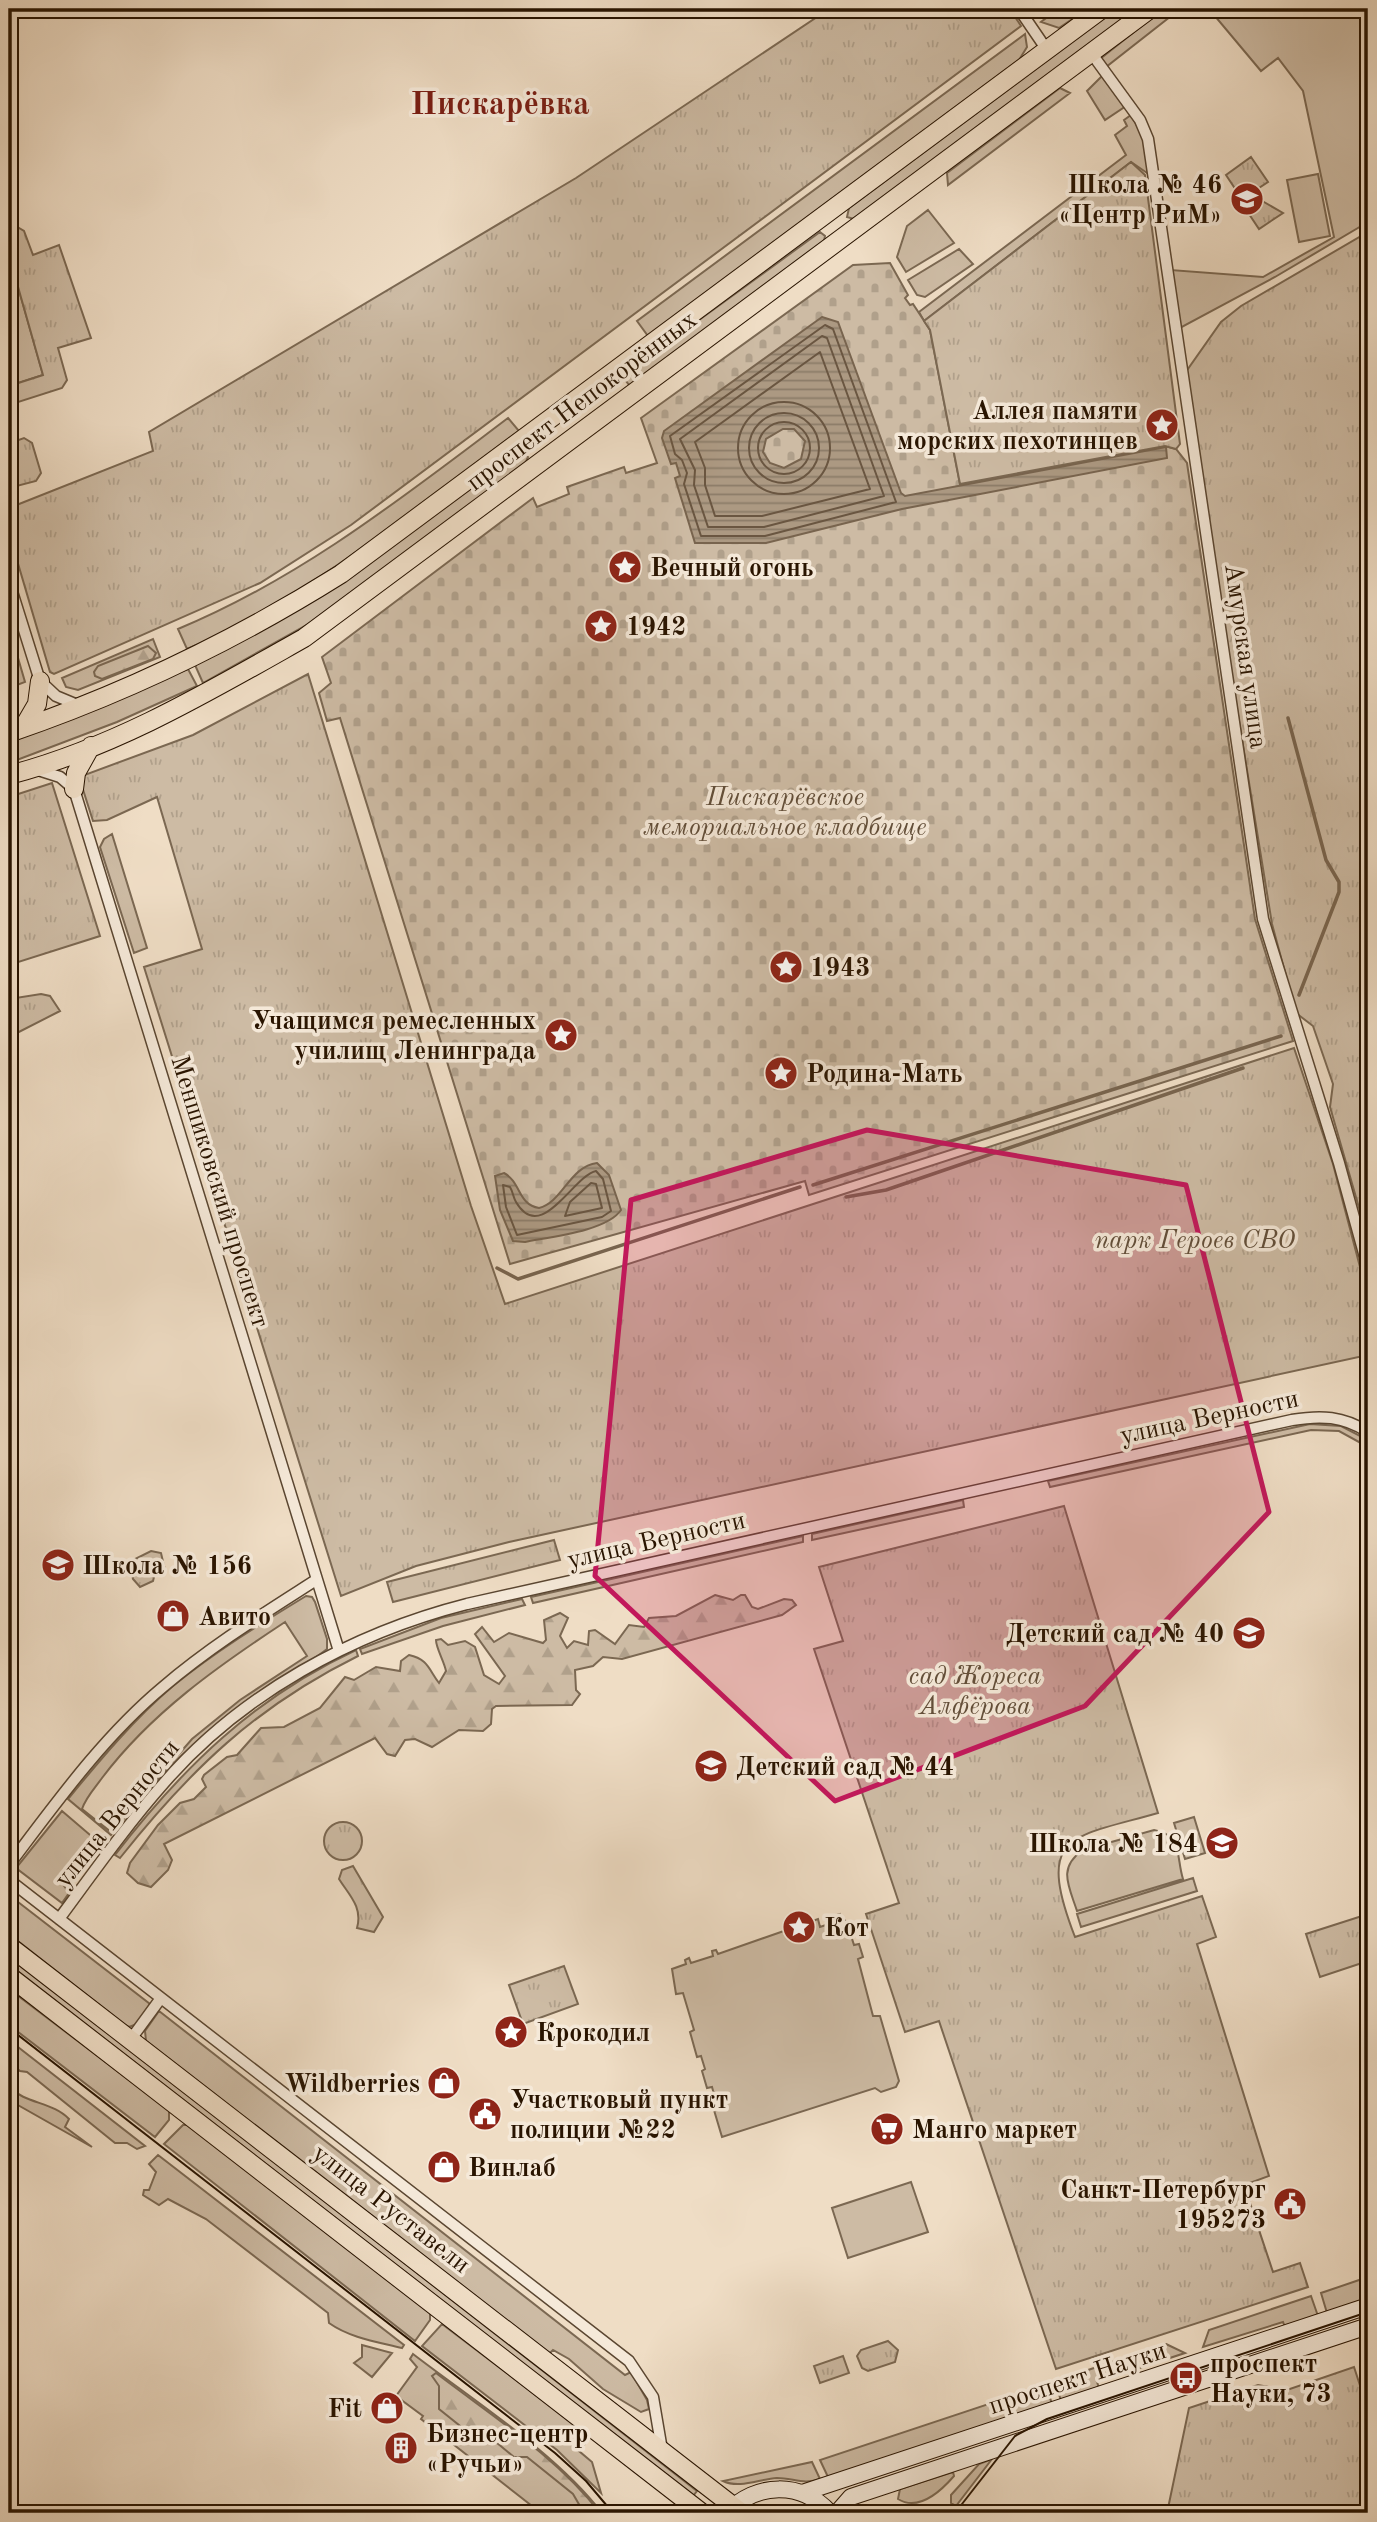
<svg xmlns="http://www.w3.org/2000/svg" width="1377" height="2522" viewBox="0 0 1377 2522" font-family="'Old Standard TT',serif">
  <defs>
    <pattern id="forest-firs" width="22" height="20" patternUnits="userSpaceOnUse" patternTransform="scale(1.75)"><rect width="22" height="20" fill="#cdbba4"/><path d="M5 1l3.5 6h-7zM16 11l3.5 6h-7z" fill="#b0a08b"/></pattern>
    <pattern id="cemetery-stones" width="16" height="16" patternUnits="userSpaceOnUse" patternTransform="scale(1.75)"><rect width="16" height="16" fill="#cdbba4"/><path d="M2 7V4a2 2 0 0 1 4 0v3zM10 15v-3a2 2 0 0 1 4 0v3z" fill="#b0a08b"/></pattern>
    <pattern id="park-tufts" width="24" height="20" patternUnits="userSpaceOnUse" patternTransform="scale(1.75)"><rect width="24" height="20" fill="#cdbba4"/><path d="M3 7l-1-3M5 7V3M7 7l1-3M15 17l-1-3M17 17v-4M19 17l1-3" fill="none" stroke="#b0a08b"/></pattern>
    <pattern id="water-rules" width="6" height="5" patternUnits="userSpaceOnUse" patternTransform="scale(1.75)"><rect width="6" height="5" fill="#ac9982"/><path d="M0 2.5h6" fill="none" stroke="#8c7c68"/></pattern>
  </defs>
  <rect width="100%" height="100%" fill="#efddc5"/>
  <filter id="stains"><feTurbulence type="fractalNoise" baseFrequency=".00286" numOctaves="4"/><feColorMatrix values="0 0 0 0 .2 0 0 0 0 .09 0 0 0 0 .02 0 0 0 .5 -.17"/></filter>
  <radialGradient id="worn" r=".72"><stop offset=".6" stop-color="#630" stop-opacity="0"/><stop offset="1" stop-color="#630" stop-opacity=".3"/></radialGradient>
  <path fill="#cdbba4" stroke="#7b6852" stroke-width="2" fill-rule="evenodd" d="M1058,9H1087L1059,28L1041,22Z
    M1116,9H1136L854,219L847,217L849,208Z
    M1163,9H1180L1106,67L1100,59Z
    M1209,9H1368V222L1275,277L1180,328L1171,270L1263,277L1334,237L1303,91L1278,58L1261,71Z
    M1025,34L1027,47L1019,60L648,336L637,321Z
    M1102,76L1126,106L1105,120L1087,91Z
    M1060,88L1070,93L948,185L947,173Z
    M1131,115L1145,140L1150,175L1131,162L924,321L919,312L1126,155L1115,135L1127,126L1124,120Z
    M1318,174L1330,236L1299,242L1287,180Z
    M928,210L954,243L906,272L897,257L907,226Z
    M820,232L825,236L824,241L630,386L622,376Z
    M959,249L973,264L925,297L917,295L908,280Z
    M9,255L43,375L9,386Z
    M508,418L519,431C413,509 309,598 187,649L178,629C301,578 403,497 508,418Z
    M520,451L528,457L525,464L310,623L203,683L195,665C314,607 414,530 520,451Z
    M153,639L160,657L78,690L66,687L62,678Z
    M188,669L197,686L117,722L9,763V742Z
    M112,834L147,948L134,953L100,847L104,839Z
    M1310,1424L1341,1426L1368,1440V1447L1339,1431L1311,1430L1050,1487L1048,1481Z
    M963,1500L964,1507L812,1540V1534Z
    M803,1536V1542L533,1603L531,1597Z
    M306,1596L312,1597L315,1602L327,1639V1649C303,1668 274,1681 249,1699C196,1737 151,1783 111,1835L68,1799C100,1760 134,1719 173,1686C215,1652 260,1624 306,1596ZM285,1622L307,1656L240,1700L192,1739L111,1832L82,1809C86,1797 95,1788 102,1778C151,1713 218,1666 285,1622Z
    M522,1599L525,1605L443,1626L362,1654L360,1649L441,1618Z
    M356,1650L358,1656C255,1707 190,1770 120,1858L115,1855C182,1768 255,1697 356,1650Z
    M62,1811L103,1846L98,1852L85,1843L58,1877L69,1893L62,1903L16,1868Z
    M1194,1817L1205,1853L1185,1859L1174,1823Z
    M1154,1830C1183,1835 1176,1857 1183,1879L1077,1911C1069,1886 1057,1868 1083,1850Z
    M1193,1878L1197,1891L1081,1927L1077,1914Z
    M9,1895L150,2004L137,2024L129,2027L125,2025L9,1934Z
    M840,1914L847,1923L854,1945L859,1944L863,1957L858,1959L873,2016H880L899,2081L896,2087L881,2092L875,2088L722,2137L711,2100L715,2098L712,2087L707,2088L702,2071L705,2069L701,2056L697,2057L690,2032L694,2030L683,1993L676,1994L672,1969L686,1964L685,1960L689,1958L691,1963L713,1956L712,1951L716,1950L718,1954L818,1919L820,1927L829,1924L828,1918Z
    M19,1963L697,2491L693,2496L15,1969Z
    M9,1989L169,2110V2120L155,2137L9,2025Z
    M159,2011L625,2375L631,2372L647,2400L649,2409L641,2412L603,2389L569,2359L553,2350L549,2354L146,2041L145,2031Z
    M9,2040L145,2146L137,2149L127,2143H115L27,2072L20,2071L9,2062Z
    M9,2087C26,2104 53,2102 69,2119L65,2127L92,2147L9,2100Z
    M183,2125H189L430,2312V2320L415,2341L164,2144Z
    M158,2155L404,2345L402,2348C378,2342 350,2338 329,2323L328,2313L206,2219L168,2199L159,2205L143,2195L144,2190H149L156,2172L149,2164Z
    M911,2182L928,2232L848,2258L832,2208Z
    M1368,2277V2299L1327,2313L1321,2293Z
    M1311,2296L1318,2316L1285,2327L1283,2322L1203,2347L1209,2330Z
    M442,2324L573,2423L588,2440L579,2451L592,2462L601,2493L557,2450L422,2346Z
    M1166,2344L1185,2353L1097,2382L1099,2388L1061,2401L1055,2381Z
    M362,2345L392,2353L372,2377L354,2363L362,2357Z
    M413,2354C474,2401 556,2453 602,2513H541L421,2419L423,2416L396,2396L417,2367L410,2359Z
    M1046,2385L1052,2404L828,2477L820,2460Z
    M992,2459L956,2506L951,2503V2495L979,2464Z
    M812,2462L820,2479C804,2485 793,2478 777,2478C759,2479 740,2489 723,2481Z
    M953,2472L954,2476C941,2491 919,2512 898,2499L900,2489Z"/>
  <path fill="url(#forest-firs)" stroke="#7b6852" stroke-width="2" d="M148,646L156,653L153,659L102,679L95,676L94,672L98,666Z
    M715,1595L733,1600L741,1595H745L752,1607L758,1609L784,1599L792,1600L796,1605L782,1615L622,1659L603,1657L593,1666L575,1670L576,1690L580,1694L572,1705L496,1706L492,1709L491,1724L483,1731L459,1730L432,1747L415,1739L405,1740L395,1756L387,1754L375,1738L164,1844L172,1860L168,1870L151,1887L138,1883L127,1873L130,1863L158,1825L180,1803L194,1799L206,1787L202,1779L204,1775L227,1757L237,1755L261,1728L284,1727L320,1708L345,1677L354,1680L376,1667L400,1671L401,1661L409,1655C428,1659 429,1670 439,1683L446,1671C444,1661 436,1648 436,1640L441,1639L448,1645L465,1641L475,1647L484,1675L499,1684L505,1676L475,1634L482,1627L494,1642L509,1633L543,1643L546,1640L544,1620L560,1613L568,1618L560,1636L567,1648L574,1641L588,1645L589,1631L595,1630L615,1644L629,1625L644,1627L649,1618L676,1616Z
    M436,2373C492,2416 557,2457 600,2513H584L573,2494L527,2457H514L485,2433L464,2429L439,2409V2386L432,2376Z"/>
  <path fill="url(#cemetery-stones)" stroke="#7b6852" stroke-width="2" d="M890,263L908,295L905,298L910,305L913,304L930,330L960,484L1165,446L1176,449L1187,463L1255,919L1293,1041L809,1195L805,1181L510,1264L340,718L327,721L319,693L331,683L322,657L533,498L537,507L569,494L567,487L624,467L626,473L657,463L641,418L853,265Z"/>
  <path fill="url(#park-tufts)" stroke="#7b6852" stroke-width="2" d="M829,9H1010L1021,26L351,525L260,583L54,674L50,672L9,533V508L153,451L149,432L576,178Z
    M1251,157L1268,182L1242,199L1226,175Z
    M1131,162L1145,175L1180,444L1176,449L1165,446L960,484L930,330L924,321Z
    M1257,198L1283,213L1259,229L1245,208Z
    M9,222L24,231L33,255L59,245L91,338L58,348L67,380L62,388L9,405V386L43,375L9,255Z
    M1368,232V1239L1330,1107L1333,1084L1313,1026L1296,1013L1272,924L1183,376L1221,322L1241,306Z
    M9,416L16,441L24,438L32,443L41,473L36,481L9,488Z
    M9,627L25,682L9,688Z
    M308,674L471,1206L505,1304L1294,1048L1333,1164L1360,1267L1368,1287V1355L509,1542L416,1566L341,1596L144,967L202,949L157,797L107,820L93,821L79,777L193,735Z
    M52,783L100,936L9,965V797Z
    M41,994L50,996L60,1011L9,1037V999Z
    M1064,1506L1158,1813C1070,1838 1035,1833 1075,1937L1202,1896L1216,1937L1197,1944L1269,2176L1244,2185L1273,2272L1300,2263L1308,2287L1056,2369L939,2021L905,2032L866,1914L899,1903L814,1649L843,1641L819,1567Z
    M554,1540L560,1560L393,1602L387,1582Z
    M151,1551L161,1553L165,1570L155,1573L153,1581L140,1587L133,1579L129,1562Z
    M324 1841a19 19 0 1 1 38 0a19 19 0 1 1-38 0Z
    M353,1866L383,1917L374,1932L357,1928C363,1907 349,1895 339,1879L342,1870Z
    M1365,1915L1368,1925V1961L1320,1977L1306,1934Z
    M564,1966L578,2004L523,2024L509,1985Z
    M888,2341L898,2350L895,2362L868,2371L862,2368L857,2356L861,2350Z
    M843,2356L849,2373L820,2383L814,2366Z
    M1354,2367L1368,2410V2513H1167L1189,2408L1258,2385L1287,2390Z"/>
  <path fill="url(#water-rules)" stroke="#78644e" stroke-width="2" fill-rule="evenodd" d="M822,317L838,322L901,493L905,496L1166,447L1167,458L902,509L766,543H695L675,478L680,476L676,463L671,464L662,438L664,431ZM783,429H794L805,441L801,459L784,468L770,463L763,452L766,439Z
    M597,1163L609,1175L621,1210C607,1231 550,1237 525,1242L513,1241L500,1210L495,1176L504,1173C521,1182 518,1205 539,1208C562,1203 570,1166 597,1163Z"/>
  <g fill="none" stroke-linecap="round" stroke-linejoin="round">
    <path stroke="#6a5641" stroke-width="2" d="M825,325L833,329L896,502L765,536H701L684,484L687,473L682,460L675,454L670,436Z
      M822,336L827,338L884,496L764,527H708L694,485L695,470L680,439Z
      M820,352L870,489L762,516H715L705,485V468L695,442Z
      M738 448a46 46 0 1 1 92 0a46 46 0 1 1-92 0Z
      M749 448a35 35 0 1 1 70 0a35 35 0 1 1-70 0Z
      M758 448a26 26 0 1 1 52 0a26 26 0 1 1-52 0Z
      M596,1171L603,1179L611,1211L602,1217L517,1235L506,1207L503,1185L510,1187C513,1192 513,1197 516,1202C541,1245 573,1176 596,1171Z
      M591,1183L596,1184L602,1208L565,1216L570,1202Z"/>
    <path stroke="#78644e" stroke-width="3.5" d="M1288,718L1326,860L1339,882V892L1299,995
      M813,1185L1281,1036
      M846,1197L886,1190L1243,1068
      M497,1268L518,1279L800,1187"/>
    <defs>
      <path id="street" d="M1019,9L1047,50
        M1092,54L1140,120L1148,139L1263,919L1339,1163L1368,1268
        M9,582L40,681L56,696L80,706
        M35,769L60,777L74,789L339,1651
        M9,1865C56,1803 103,1737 163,1687C211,1646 263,1614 316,1580
        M9,1880L629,2361L653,2397L662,2450
        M59,1919C93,1873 126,1826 164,1783C241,1694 353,1633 467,1604L1292,1420C1321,1415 1343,1416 1368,1432
        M131,2039L161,1998"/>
      <path id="secondary" d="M802,2493L1368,2306
        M727,2513C756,2482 802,2481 830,2513
        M837,2513L851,2497L1368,2326"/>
      <path id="primary" d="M23,728L37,704L40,681
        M9,733C126,693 236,640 341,574L1102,9
        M9,775C114,748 210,691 304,638L1150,9
        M74,789L76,773L91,746
        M9,1946L742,2513
        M9,1976L702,2513"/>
    </defs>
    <use href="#street" stroke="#5a4631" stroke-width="13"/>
    <use href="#secondary" stroke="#291400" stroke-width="18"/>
    <use href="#primary" stroke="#291400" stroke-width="20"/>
    <use href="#street" stroke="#f5e9d9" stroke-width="10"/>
    <use href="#secondary" stroke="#f5e9d9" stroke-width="16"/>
    <use href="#primary" stroke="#efddc5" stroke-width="18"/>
    <path stroke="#291400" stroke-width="2" d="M9,2028L555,2453L586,2481L613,2513
      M955,2513L1015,2436L1047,2419L1368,2312"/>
  </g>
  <path fill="#c2185b" fill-opacity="0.2" stroke="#c2185b" stroke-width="5" stroke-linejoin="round" d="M867,1130L1186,1185L1269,1512L1085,1706L835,1801L595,1576L631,1200Z"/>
  <defs>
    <symbol id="school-disc" viewBox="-11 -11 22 22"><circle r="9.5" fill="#8f2418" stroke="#f5e9d9"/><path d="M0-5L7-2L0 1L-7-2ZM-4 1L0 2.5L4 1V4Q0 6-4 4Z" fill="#fff"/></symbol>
    <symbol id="sight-disc" viewBox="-11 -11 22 22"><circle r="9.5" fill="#8f2418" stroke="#f5e9d9"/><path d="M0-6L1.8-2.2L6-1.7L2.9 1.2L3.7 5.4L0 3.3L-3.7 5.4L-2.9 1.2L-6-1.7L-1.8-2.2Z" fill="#fff"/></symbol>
    <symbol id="shop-disc" viewBox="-11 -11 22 22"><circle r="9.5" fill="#8f2418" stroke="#f5e9d9"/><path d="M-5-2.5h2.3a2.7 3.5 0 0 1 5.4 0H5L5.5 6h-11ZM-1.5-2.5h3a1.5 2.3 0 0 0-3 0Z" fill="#fff"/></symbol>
    <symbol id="civic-disc" viewBox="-11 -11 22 22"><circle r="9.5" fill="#8f2418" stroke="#f5e9d9"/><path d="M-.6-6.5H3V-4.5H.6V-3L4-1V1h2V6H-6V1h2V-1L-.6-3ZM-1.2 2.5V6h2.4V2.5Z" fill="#fff"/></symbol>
    <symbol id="supermarket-disc" viewBox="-11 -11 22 22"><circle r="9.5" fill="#8f2418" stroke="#f5e9d9"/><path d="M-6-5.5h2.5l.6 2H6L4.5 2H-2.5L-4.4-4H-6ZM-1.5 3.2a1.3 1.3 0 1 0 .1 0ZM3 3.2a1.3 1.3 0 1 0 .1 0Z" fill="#fff"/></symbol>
    <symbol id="bus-disc" viewBox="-11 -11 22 22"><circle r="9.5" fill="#8f2418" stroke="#f5e9d9"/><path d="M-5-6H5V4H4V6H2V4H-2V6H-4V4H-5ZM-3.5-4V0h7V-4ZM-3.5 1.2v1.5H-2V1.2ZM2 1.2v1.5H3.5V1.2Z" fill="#fff"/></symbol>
    <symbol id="building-disc" viewBox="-11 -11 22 22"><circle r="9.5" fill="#8f2418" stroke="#f5e9d9"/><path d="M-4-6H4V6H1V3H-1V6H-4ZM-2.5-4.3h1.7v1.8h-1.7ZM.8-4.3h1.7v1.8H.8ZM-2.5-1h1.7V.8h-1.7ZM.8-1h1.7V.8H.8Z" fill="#fff"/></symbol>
  </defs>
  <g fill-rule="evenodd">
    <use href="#school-disc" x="1228" y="180" width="38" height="38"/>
    <use href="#sight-disc" x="1143" y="406" width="38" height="38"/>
    <use href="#sight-disc" x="606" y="548" width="38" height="38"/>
    <use href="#sight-disc" x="582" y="607" width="38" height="38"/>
    <use href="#sight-disc" x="767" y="948" width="38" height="38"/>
    <use href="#sight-disc" x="542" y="1016" width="38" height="38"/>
    <use href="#sight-disc" x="762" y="1054" width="38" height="38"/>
    <use href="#school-disc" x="39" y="1546" width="38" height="38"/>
    <use href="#shop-disc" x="154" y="1597" width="38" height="38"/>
    <use href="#school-disc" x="1230" y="1614" width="38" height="38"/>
    <use href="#school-disc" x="692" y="1747" width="38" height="38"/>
    <use href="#school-disc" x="1203" y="1824" width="38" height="38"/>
    <use href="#sight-disc" x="780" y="1908" width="38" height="38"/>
    <use href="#sight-disc" x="492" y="2013" width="38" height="38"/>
    <use href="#shop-disc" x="425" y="2064" width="38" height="38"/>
    <use href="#civic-disc" x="466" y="2095" width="38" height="38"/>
    <use href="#supermarket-disc" x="868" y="2110" width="38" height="38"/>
    <use href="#shop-disc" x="425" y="2148" width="38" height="38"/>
    <use href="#civic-disc" x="1271" y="2185" width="38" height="38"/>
    <use href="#bus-disc" x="1167" y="2359" width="38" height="38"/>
    <use href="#shop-disc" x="368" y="2389" width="38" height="38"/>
    <use href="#building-disc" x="382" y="2429" width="38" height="38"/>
  </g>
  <g text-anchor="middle" stroke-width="7" stroke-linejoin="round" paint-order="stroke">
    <g font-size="26" font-weight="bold" fill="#291400" stroke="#f5e9d9" text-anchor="start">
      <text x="1222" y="193" text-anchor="end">Школа № 46<tspan x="1222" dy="30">«Центр РиМ»</tspan></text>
      <text x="1138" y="419" text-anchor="end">Аллея памяти<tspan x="1138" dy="30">морских пехотинцев</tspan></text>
      <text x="650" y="576">Вечный огонь</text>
      <text x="626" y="635">1942</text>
      <text x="810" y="976">1943</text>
      <text x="536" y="1029" text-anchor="end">Учащимся ремесленных<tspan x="536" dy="30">училищ Ленинграда</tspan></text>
      <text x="806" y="1082">Родина-Мать</text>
      <text x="82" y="1574">Школа № 156</text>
      <text x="198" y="1625">Авито</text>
      <text x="1224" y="1642" text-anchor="end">Детский сад № 40</text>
      <text x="736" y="1775">Детский сад № 44</text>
      <text x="1198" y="1852" text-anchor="end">Школа № 184</text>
      <text x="824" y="1936">Кот</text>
      <text x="536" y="2041">Крокодил</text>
      <text x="420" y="2092" text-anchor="end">Wildberries</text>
      <text x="510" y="2108">Участковый пункт<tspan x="510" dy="30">полиции №22</tspan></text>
      <text x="912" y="2138">Манго маркет</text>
      <text x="468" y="2176">Винлаб</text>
      <text x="1266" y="2198" text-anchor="end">Санкт-Петербург<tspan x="1266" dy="30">195273</tspan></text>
      <text x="1210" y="2372">проспект<tspan x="1210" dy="30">Науки, 73</tspan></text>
      <text x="362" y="2417" text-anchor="end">Fit</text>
      <text x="426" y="2442">Бизнес-центр<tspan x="426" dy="30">«Ручьи»</tspan></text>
    </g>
    <g font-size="26" fill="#291400" stroke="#f5e9d9">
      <text transform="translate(581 400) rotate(-37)" y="9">проспект Непокорённых</text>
      <text transform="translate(1247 656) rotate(82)" y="9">Амурская улица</text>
      <text transform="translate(221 1191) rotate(73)" y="9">Меншиковский проспект</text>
      <text transform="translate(1209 1416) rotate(-12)" y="9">улица Верности</text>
      <text transform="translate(656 1539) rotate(-13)" y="9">улица Верности</text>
      <text transform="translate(116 1813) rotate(-51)" y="9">улица Верности</text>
      <text transform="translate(392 2208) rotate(38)" y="9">улица Руставели</text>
      <text transform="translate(1077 2377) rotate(-18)" y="9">проспект Науки</text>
    </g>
    <g font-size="26" font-style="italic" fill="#624e39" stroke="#f5e9d9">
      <text x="785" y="805">Пискарёвское<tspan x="785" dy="30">мемориальное кладбище</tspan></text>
      <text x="1195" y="1248">парк Героев СВО</text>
      <text x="975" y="1684">сад Жореса<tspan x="975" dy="30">Алфёрова</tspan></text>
    </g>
    <g font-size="33" font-weight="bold" fill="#7a1f14" stroke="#f5e9d9">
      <text x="500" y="114">Пискарёвка</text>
    </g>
  </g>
  <rect width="1377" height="2522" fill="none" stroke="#efddc5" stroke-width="35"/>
  <rect x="10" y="10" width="1356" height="2501" fill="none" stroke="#291400" stroke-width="3.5"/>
  <rect x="18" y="18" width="1342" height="2487" fill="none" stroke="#291400" stroke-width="2"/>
  <rect width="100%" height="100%" filter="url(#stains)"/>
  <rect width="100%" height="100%" fill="url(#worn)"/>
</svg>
